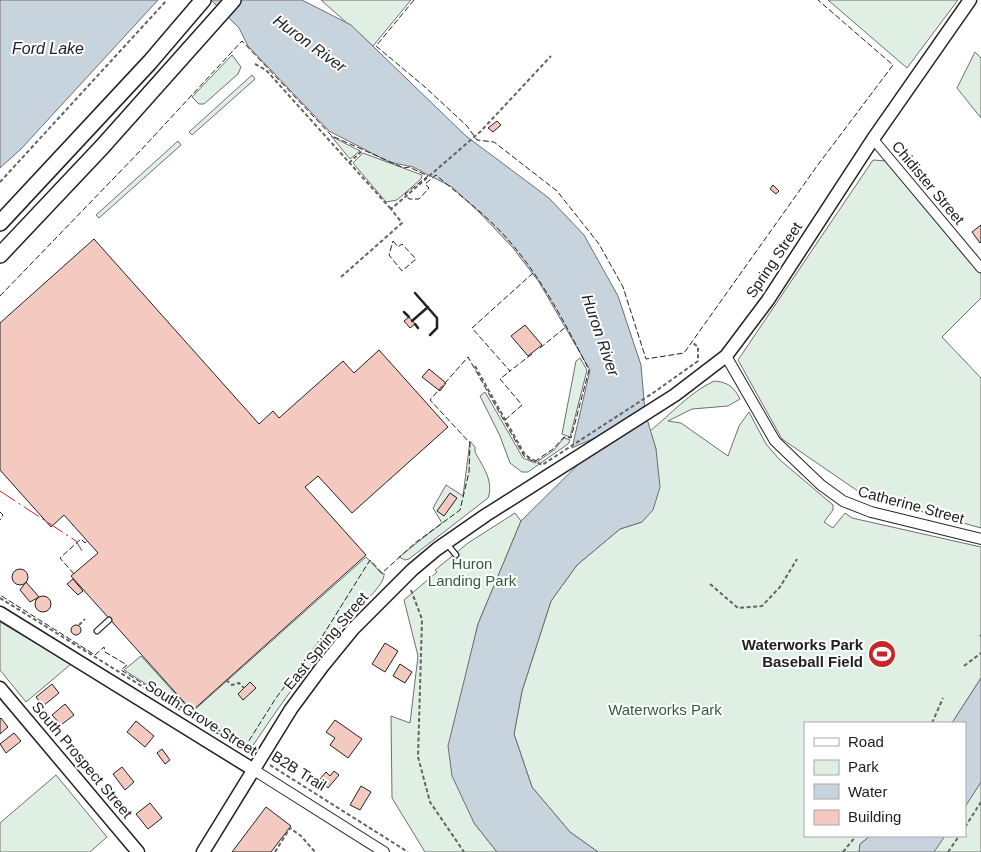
<svg xmlns="http://www.w3.org/2000/svg" width="981" height="852" viewBox="0 0 981 852" font-family="Helvetica,sans-serif">
  <rect width="100%" height="100%" fill="#fff"/>
  <path fill="#e0efe3" stroke="#6f6f6f" d="M321,0H411L373,46Z
    M828,0H958L907,68Z
    M975,52L981,58V118L957,88Z
    M232,55L241,67L238,74L204,104H199L192,97Z
    M252,75L255,79L192,135L189,132Z
    M331,136L360,151L350,159Z
    M178,141L181,145L99,218L96,215Z
    M363,153L422,175L421,179L397,200L386,202L353,163Z
    M873,160L887,161L981,273V298L942,337L981,378V528L865,496L782,439L738,360Z
    M580,358L587,370L570,437L562,434L576,361Z
    M714,381C728,382 734,387 740,399L728,406L692,409L668,421L681,423L728,456L739,426L749,412L766,444L780,460L833,505V510L824,522L833,528L845,513L852,518L981,547V678L952,723H805V836H870L860,844L859,852H598L570,832L532,787L514,734L522,691L551,601L577,565L620,529L642,522L656,449L650,431C671,414 689,393 714,381Z
    M485,392L523,458L535,463L554,450L564,438L570,440L568,444L528,472H522L510,463L500,436L480,396Z
    M470,441L475,447V452C483,467 494,481 488,498L409,559L405,560L399,557L442,523L433,508L446,485L463,496Z
    M515,513L521,521L478,624L464,684L474,823L497,852H425L392,798L391,716L410,723L418,656L404,600L437,572L435,570L468,543Z
    M366,557L382,574L384,573C386,585 358,607 350,617C313,659 281,703 250,750L124,670L141,656L192,712Z
    M0,622L71,664L26,702L0,670Z
    M56,775L107,837L90,852H0V823Z
    M981,782V852H933L944,836H965V806Z"/>
  <path fill="#c7d3dd" stroke="#6f6f6f" d="M0,0H158L21,149L0,168Z
    M211,0H302L351,25L466,136L549,198L584,235L618,296L641,365L645,412L656,449L660,487L653,510L642,522L620,529L577,565L551,601L522,691L514,734L532,787L570,832L598,852H497L474,823L452,776L448,746L478,624L521,521L613,430L572,448L590,370L539,282L513,248L479,212L452,187L413,167L389,162L329,131L248,46L239,28Z
    M981,678V782L965,807V723H952Z
    M870,836H945L934,852H859L860,844Z"/>
  <path fill="#f3c9c0" stroke="#222" d="M497,121L501,125L493,132L488,128Z
    M773,185L779,191L776,194L770,189Z
    M981,225V242L980,243L972,232Z
    M94,239L259,424L273,411L279,418L343,361L354,373L379,350L448,427L352,513L318,476L305,487L366,555L192,711L71,576L98,553L64,515L51,527L0,470V323Z
    M409,317L415,324L410,328L404,321Z
    M525,325L542,345L528,356L511,336Z
    M429,369L446,383L440,391L422,377Z
    M450,493L457,498L444,516L437,511Z
    M12 577a8 8 0 1 1 16 0a8 8 0 1 1-16 0Z
    M73,579L83,591L78,595L67,584Z
    M26,582L39,597L30,602L20,590Z
    M35 604a8 8 0 1 1 16 0a8 8 0 1 1-16 0Z
    M71 630a5 5 0 1 1 10 0a5 5 0 1 1-10 0Z
    M385,643L398,651L385,672L372,664Z
    M400,664L412,672L405,683L393,676Z
    M250,682L256,688L243,700L238,694Z
    M52,684L59,693L43,706L36,697Z
    M65,704L74,715L61,725L52,715Z
    M1,718L8,727L0,734V719Z
    M335,720L362,739L348,758L330,745L335,738L326,732Z
    M136,721L154,736L145,747L127,732Z
    M14,733L21,741L6,753L0,744Z
    M162,749L170,760L165,764L157,753Z
    M122,767L134,782L125,790L113,774Z
    M334,771L339,775L328,788L319,780L326,772L330,776Z
    M361,786L371,792L360,810L350,805Z
    M150,803L162,818L148,829L136,814Z
    M266,807L291,826L271,852H232Z"/>
  <g fill="none" stroke-linecap="round" stroke-linejoin="round">
    <defs>
      <path id="service" d="M447,544L456,555
        M97,631L109,620"/>
      <path id="minor" d="M873,139L981,268"/>
      <path id="tertiary" d="M726,356L775,441L821,485L843,501L871,512L981,539
        M254,770L384,852"/>
      <path id="secondary" d="M0,613L254,770
        M0,688L138,852
        M203,852L291,709L322,667L353,629L412,570L437,549L486,515L675,395L726,356L768,300L873,139L970,0"/>
      <path id="motorway" d="M0,223L150,62L203,0
        M0,255L102,147L233,0"/>
    </defs>
    <use href="#service" stroke="#222" stroke-width="7"/>
    <use href="#minor" stroke="#222" stroke-width="11"/>
    <use href="#tertiary" stroke="#222" stroke-width="12"/>
    <use href="#secondary" stroke="#222" stroke-width="15"/>
    <use href="#motorway" stroke="#222" stroke-width="18"/>
    <path stroke="#646464" stroke-width="2" stroke-dasharray="4 2.5" stroke-linecap="butt" d="M255,64L266,70L391,209
      M349,163L362,151
      M0,182L167,0
      M341,277L402,223L391,209L480,132L551,56
      M475,366L525,455L542,465L653,393L698,361V347L692,342
      M710,584L738,608L762,606L780,587L797,559
      M411,590L422,619L418,757L430,802L464,852
      M0,598L251,754
      M79,625L85,619
      M980,635L981,636
      M964,666L981,653
      M226,680L232,685L239,683L244,688
      M932,723L943,698
      M270,765L408,852
      M965,827L981,802
      M275,852L290,828L301,836L315,852
      M843,852L856,836
      M948,852L959,836"/>
    <use href="#service" stroke="#fff" stroke-width="4.5"/>
    <use href="#minor" stroke="#fff" stroke-width="9"/>
    <use href="#tertiary" stroke="#fff" stroke-width="10"/>
    <use href="#secondary" stroke="#fff" stroke-width="12"/>
    <use href="#motorway" stroke="#fff" stroke-width="15"/>
    <path stroke="#222" stroke-width="1" stroke-dasharray="6 2.5" stroke-linecap="butt" d="M414,0L376,46L425,87L467,126L477,140L494,142L557,191L599,244L623,287L646,359L684,353L817,166L893,65L818,0
      M393,241L398,247L402,244L416,259L402,271L389,255Z
      M0,296L141,150L242,41L332,136L404,168L409,167L428,176L405,194L409,199H419L429,188L425,184L436,175C453,190 472,204 489,220C533,261 562,317 589,370L571,438L564,437L553,449L534,462L524,456L468,357L430,400L470,443L469,472L460,510L415,543L382,573L370,560L320,640L276,698L245,747L121,670L127,665L105,652L104,647L95,655L0,595
      M540,348L567,326
      M532,354L510,371L472,328L533,273
      M505,420L522,405L500,379L510,371
      M0,512L3,515L0,520
      M74,574L60,558L81,539L85,543L87,541"/>
    <path stroke="#222" stroke-width="2.5" d="M415,293L437,318V328L430,335
      M404,312L409,317
      M412,321L428,307
      M415,324L418,328"/>
    <path stroke="#c62828" stroke-width="1" stroke-dasharray="18 4 2.5 4" stroke-linecap="butt" d="M0,491L76,541L82,551"/>
  </g>
  <defs>
    <symbol id="stadium-disc" viewBox="-11 -11 22 22"><circle r="9.5" fill="#c62828" stroke="#fff"/><path d="M0-5a6.5 5 0 1 0 0 10a6.5 5 0 1 0 0-10ZM-3.5-1.8h7v3.6h-7Z" fill="#fff"/></symbol>
  </defs>
  <g fill-rule="evenodd">
    <use href="#stadium-disc" x="866" y="638" width="32" height="32"/>
  </g>
  <g text-anchor="middle" stroke-width="4" stroke-linejoin="round" paint-order="stroke">
    <g font-size="15" fill="#222" stroke="#fff">
      <text transform="translate(928 183) rotate(50)" y="5">Chidister Street</text>
      <text transform="translate(774 260) rotate(-56)" y="5">Spring Street</text>
      <text transform="translate(911 505) rotate(15)" y="5">Catherine Street</text>
      <text transform="translate(326 641) rotate(-50)" y="5">East Spring Street</text>
      <text transform="translate(201 718) rotate(32)" y="5">South Grove Street</text>
      <text transform="translate(82 760) rotate(50)" y="5">South Prospect Street</text>
      <text transform="translate(299 771) rotate(32)" y="5">B2B Trail</text>
    </g>
    <g font-size="15" fill="#2f5e38" stroke="#fff">
      <text x="472" y="569">Huron<tspan x="472" dy="17">Landing Park</tspan></text>
      <text x="665" y="715">Waterworks Park</text>
    </g>
    <g font-size="15" font-weight="bold" fill="#222" stroke="#fff" text-anchor="end">
      <text x="863" y="650">Waterworks Park<tspan x="863" dy="17">Baseball Field</tspan></text>
    </g>
    <g font-size="16" font-style="italic" fill="#222" stroke="#fff">
      <text transform="translate(310 43) rotate(36)" y="6">Huron River</text>
      <text x="48" y="54">Ford Lake</text>
      <text transform="translate(601 335) rotate(71)" y="6">Huron River</text>
    </g>
  </g>
  <rect x="804" y="722" width="162" height="115" fill="#ffffff" stroke="#a7a7a7"/>
  <rect x="814" y="738" width="25" height="8" fill="#ffffff" stroke="#a7a7a7"/>
  <text x="848" y="747" font-size="15" fill="#222222">Road</text>
  <rect x="814" y="760" width="25" height="15" fill="#e0efe3" stroke="#a7a7a7"/>
  <text x="848" y="772" font-size="15" fill="#222222">Park</text>
  <rect x="814" y="784" width="25" height="15" fill="#c7d3dd" stroke="#a7a7a7"/>
  <text x="848" y="797" font-size="15" fill="#222222">Water</text>
  <rect x="814" y="810" width="25" height="15" fill="#f3c9c0" stroke="#a7a7a7"/>
  <text x="848" y="822" font-size="15" fill="#222222">Building</text>
</svg>
